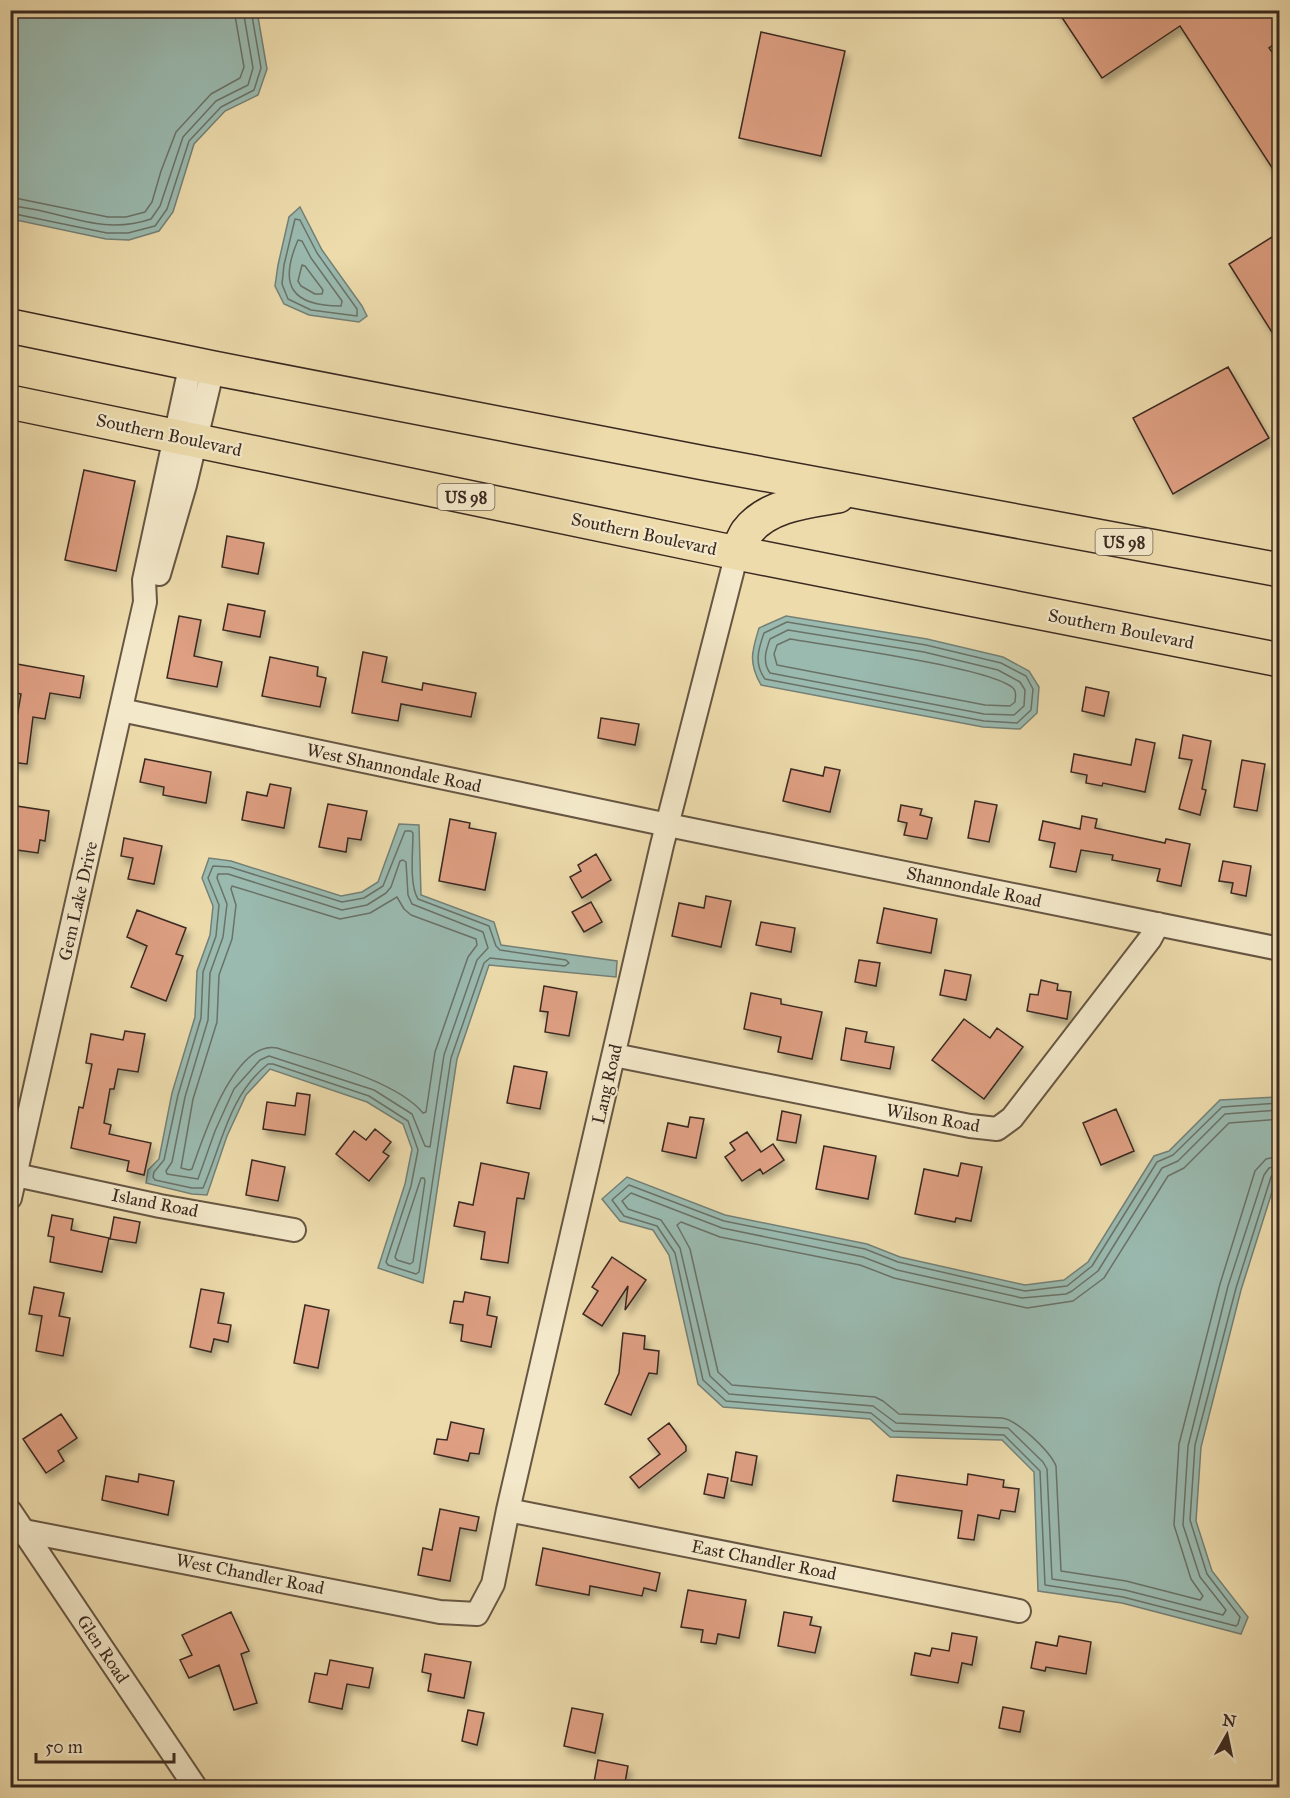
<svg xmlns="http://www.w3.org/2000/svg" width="1290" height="1798" viewBox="0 0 1290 1798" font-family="'IM FELL Great Primer',serif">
  <defs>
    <filter id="shadow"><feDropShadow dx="3.5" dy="6" stdDeviation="3" flood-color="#0004"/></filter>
  </defs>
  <rect width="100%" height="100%" fill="#eddbac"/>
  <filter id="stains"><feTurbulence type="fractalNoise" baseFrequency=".00333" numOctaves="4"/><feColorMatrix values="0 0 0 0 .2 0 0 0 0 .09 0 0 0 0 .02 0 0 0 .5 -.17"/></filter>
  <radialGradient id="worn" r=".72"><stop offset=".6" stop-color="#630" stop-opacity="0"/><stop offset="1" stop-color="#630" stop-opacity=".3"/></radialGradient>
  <path fill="#9abab0" stroke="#748076" stroke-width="1.5" d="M11,10L257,11L267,69L258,95L225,111L194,144L173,212L159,231L129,240L106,239L11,219Z
    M300,207L322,250L362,306L367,316L359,322L309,315L284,304L275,286L278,265L289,217Z
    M786,616L927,639L1003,657L1029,671L1039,687L1037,713L1020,729L983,727L761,685C748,662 752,651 759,628Z
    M399,824L419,825L421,895L494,922L501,945L617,961L616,977L489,965L457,1059L423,1283L378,1268L405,1184L412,1149L403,1124L367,1102L270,1069L246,1095L227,1136L207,1195L192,1194L146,1183L148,1170L159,1159L172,1093L195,1017L197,971L210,935L213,906L202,878L209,858L231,861L341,896L362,892L378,882Z
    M1279,1097V1170L1241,1290L1201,1447L1196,1521L1212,1571L1248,1617L1241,1634L1122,1603L1038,1591L1034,1472L1002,1440L890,1437L870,1419L723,1407L698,1384L669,1255L653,1230L620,1221L602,1199L627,1177L725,1215L867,1244L900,1257L1025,1285L1064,1280L1088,1262L1154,1156L1169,1151L1220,1100Z"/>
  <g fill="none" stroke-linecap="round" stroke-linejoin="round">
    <path stroke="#6a7268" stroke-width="1.5" d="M10,197L108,217H126L145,212L152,202L161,171L176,132L211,94L240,78L244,67L234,10
      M10,206C61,209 98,237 151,219L160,206L183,137L216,101L248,85L253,68L243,10
      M10,213L107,233H128L155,226L167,209L189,141L221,107L254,90L261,68L251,10
      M295,219L300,220L317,253L357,309V316L311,310L288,299L282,284L284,265Z
      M298,240L302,241L311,258L342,301L341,306C292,306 278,286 298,240Z
      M302,265L305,266L323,290L322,294H315L301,286L298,281Z
      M787,622L926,645L1001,663L1026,676L1033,689L1031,710L1017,723L984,721L765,679C754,664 758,650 764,633Z
      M788,630L924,652L998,670L1020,682L1025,690L1024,706L1014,715L984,714L770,673C762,662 766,650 770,639Z
      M790,639C825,645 996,668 1014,689C1017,693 1015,698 1015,702L1010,706L985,705L777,665L774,654L777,645Z
      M405,831H411L413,833C413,850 409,885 418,899L489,926L496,946L500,950L566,960L569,963L565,966L490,958L484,963L451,1058L419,1272L416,1274L388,1265L386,1262L411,1186L418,1150L408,1121L369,1096L273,1064H268C229,1095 222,1144 203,1188H192L155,1180L153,1177L154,1172L164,1160L178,1095L201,1018L203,972L216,936L219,905L208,878L213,866L230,867L342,902L364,898L383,886Z
      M403,860L406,862L408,895L412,904L483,932L488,948L477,960L444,1055L430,1147L425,1146L412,1114L374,1090L269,1056L260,1060L234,1089L215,1131L198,1179L167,1174L166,1171L172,1162L185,1097L208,1020L210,973L223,937L227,904L217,878L218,874H228L342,910L367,905L386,893L391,887L400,861Z
      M232,886L340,919L370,913L397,897L404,909L411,915L476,939L477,945L468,957L435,1052L426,1112L423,1113C396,1080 317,1061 277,1048C234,1040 203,1138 192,1169L189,1170L181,1168L193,1099L217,1022L219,975L232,939L236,905L231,889Z
      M1280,1103L1222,1107L1173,1155L1157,1162L1092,1266L1067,1286L1025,1291L898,1262L865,1249L724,1221L629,1185L612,1200L624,1216L657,1226L675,1253L703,1380L726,1401L871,1413L893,1431L1004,1435L1040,1471L1045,1585L1123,1597L1236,1626L1238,1624L1240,1617L1207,1574L1190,1520L1195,1445L1236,1288L1271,1177L1274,1173L1280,1172
      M1280,1110L1225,1114L1178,1161L1162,1168L1098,1271L1072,1291L1066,1294L1022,1298L897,1270L863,1257L722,1228L631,1193L622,1201L628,1209L661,1220L680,1248L710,1376L729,1394L873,1406L896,1423L1008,1428L1043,1462L1047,1469L1052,1579L1125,1590L1223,1615L1226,1610L1200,1577L1183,1525L1188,1446L1228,1286L1264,1175L1269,1168L1280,1165
      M1280,1119L1229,1123L1184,1168L1168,1176L1104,1278L1073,1301L1027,1308L894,1278L860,1265L720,1237L681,1222L677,1225L690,1249L718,1372L732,1385L875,1397L883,1401L899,1414L1002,1418C1017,1420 1050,1451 1056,1466L1061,1571L1126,1581L1200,1600L1203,1596L1191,1579L1174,1525L1179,1444L1220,1284L1255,1171L1266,1159L1280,1156
      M421,1178H424L425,1181L413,1262L410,1264L397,1260L395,1257Z"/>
  </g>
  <path fill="#de9f82" stroke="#3a2920" stroke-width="1.5" filter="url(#shadow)" d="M1057,10H1280V40L1269,48L1280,63V180L1180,26L1102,78Z
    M761,32L845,51L821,156L739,138Z
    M1280,232V345L1229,264Z
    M1228,367L1269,438L1173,494L1133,418Z
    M84,470L135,481L116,571L65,560Z
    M227,536L264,543L258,574L222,567Z
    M228,604L265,611L260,637L223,630Z
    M179,616L201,620L194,656L222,662L217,687L167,678Z
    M363,652L387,657L382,682L422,690L423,683L476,693L471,717L401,704L398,721L352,713Z
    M270,657L318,667L317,676L326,678L320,707L262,696Z
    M17,664L84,676L80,698L50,693L45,719L33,717L27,764L10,762V735H14L21,694L12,692Z
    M1086,687L1109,692L1104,716L1082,711Z
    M601,718L639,724L635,745L598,738Z
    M1183,735L1211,741L1202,789L1206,790L1200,815L1179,809L1192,760L1179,758Z
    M1136,739L1155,743L1145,792L1103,783L1102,786L1086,783L1087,775L1071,772L1074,754L1131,765Z
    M145,759L211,772L206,803L163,795L164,787L140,782Z
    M1242,760L1265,764L1257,811L1234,807Z
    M825,767L840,770L830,812L783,801L791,769L823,776Z
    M270,784L291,788L284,828L242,820L247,792L267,796Z
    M975,801L997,805L989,842L968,838Z
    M328,804L367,811L361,840L348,838L346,852L319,847Z
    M10,805L49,811L45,841L40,840L38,853L10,849Z
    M901,805L922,809L920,815L932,818L927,839L904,835L907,823L898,821Z
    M1082,816L1097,819L1095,828L1165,843L1166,839L1190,844L1181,886L1157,881L1160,869L1112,860L1113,855L1081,850L1076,872L1050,867L1055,843L1039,840L1043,821L1080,829Z
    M450,819L470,823L469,828L496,833L485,890L439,881Z
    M124,838L162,846L154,884L128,879L133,858L121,856Z
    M596,854L611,880L582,898L570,877L581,871L578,865Z
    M1223,861L1251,866L1246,896L1231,893L1233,883L1219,881Z
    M706,896L731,901L721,947L672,936L679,903L704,908Z
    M591,902L602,922L584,932L572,912Z
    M884,908L937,919L931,953L877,943Z
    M137,910L186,928L176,954L183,956L166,1001L131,987L147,946L127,937Z
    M761,922L795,928L791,952L756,945Z
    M859,960L880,963L876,986L855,982Z
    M945,970L971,975L966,1000L940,995Z
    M1041,980L1058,984L1057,990L1071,992L1067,1019L1027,1011L1030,994L1038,995Z
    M544,986L577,992L569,1036L545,1032L548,1012L540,1011Z
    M751,993L781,999V1004L822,1012L812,1059L778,1052L781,1037L744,1029Z
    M964,1019L990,1038L997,1028L1023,1047L984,1099L932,1060Z
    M846,1028L867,1032L865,1042L894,1047L890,1069L841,1060Z
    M125,1031L145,1034L138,1072L118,1069L114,1089H110L104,1123L111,1125L109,1134L151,1143L144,1175L127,1171L129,1161L71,1148L79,1107L83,1108L92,1064L86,1063L91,1034L123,1040Z
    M514,1066L547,1072L540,1109L507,1103Z
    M297,1093L310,1095L305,1135L263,1129L267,1102L295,1106Z
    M1116,1109L1134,1151L1101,1165L1083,1123Z
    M782,1111L801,1115L796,1143L777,1140Z
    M690,1117L704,1119L696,1158L662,1151L668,1123L688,1127Z
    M375,1129L391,1142L383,1152L389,1156L369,1181L336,1154L354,1131L366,1140Z
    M747,1132L761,1152L773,1144L784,1160L763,1174L760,1169L742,1181L725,1157L735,1150L730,1143Z
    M824,1146L876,1156L868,1199L816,1189Z
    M252,1160L285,1167L278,1201L246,1195Z
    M481,1163L529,1173L524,1199L517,1198L508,1263L481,1259L485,1232L454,1226L459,1202L473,1205Z
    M961,1163L982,1167L971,1221L956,1218L955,1222L915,1214L924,1169L958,1176Z
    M52,1215L73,1219L71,1230L109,1238L102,1272L50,1262L54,1237L48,1236Z
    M114,1217L140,1222L136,1243L110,1239Z
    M612,1257L646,1280L625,1310L628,1286L602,1326L583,1314L598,1291L592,1287Z
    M34,1287L64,1293L59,1316L70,1318L63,1356L36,1351L42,1316L29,1314Z
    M201,1289L224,1293L218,1323L231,1325L228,1342L214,1339L211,1352L190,1347Z
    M465,1292L490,1297L487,1315L497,1317L491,1347L461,1341L463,1325L450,1323L454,1301L463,1302Z
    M305,1305L329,1310L318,1368L294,1363Z
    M623,1333L645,1336L644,1349L659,1351L657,1374L649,1373L631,1415L605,1404L619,1373Z
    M61,1414L77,1438L58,1451L64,1461L46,1473L23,1439Z
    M451,1422L484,1429L479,1454L470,1453L468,1461L434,1454L437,1439L447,1440Z
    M669,1423L686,1446V1451L639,1488L630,1477L660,1454L648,1439Z
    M736,1452L757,1456L752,1485L731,1481Z
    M139,1474L174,1481L168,1515L102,1500L106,1476L138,1482Z
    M708,1474L728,1478L724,1498L704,1494Z
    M968,1474L1004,1480L1003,1487L1019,1489L1015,1512L1001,1510L999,1519L978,1515L974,1540L958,1538L962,1511L893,1501L897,1475L967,1485Z
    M440,1509L479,1517L476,1531L460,1528L450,1581L418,1575L423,1548L432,1550Z
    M543,1548L660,1573L656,1591L644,1588L642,1596L590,1586L589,1595L536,1585Z
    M688,1590L746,1600L739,1638L718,1634L716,1644L701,1642L703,1630L681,1627Z
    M231,1612L249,1651L241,1654L257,1703L234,1710L219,1665L189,1678L180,1660L192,1655L182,1635Z
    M784,1612L812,1617L810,1625L821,1627L815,1653L778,1646Z
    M952,1633L977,1637L972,1665L962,1663L958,1683L911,1675L915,1653L930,1656L932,1648L949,1651Z
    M1059,1636L1091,1642L1086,1674L1046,1667L1045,1671L1031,1668L1036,1642L1057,1646Z
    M425,1654L471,1662L464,1698L428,1691L431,1674L422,1672Z
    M330,1660L373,1668L369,1688L347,1684L342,1709L309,1702L315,1673L327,1675Z
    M1003,1707L1024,1711L1020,1732L999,1728Z
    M572,1708L603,1714L595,1753L564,1746Z
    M468,1710L484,1713L477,1745L462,1741Z
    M598,1760L628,1766L624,1788H593Z"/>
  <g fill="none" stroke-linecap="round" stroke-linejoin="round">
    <defs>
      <path id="street" d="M159,574L185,485L213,368
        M121,710L668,825L1280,949
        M614,1055L970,1126L997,1129L1012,1118L1150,939L1158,924
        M16,1175L160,1206L294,1230
        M10,1198L145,602L144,580L191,363
        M508,1510L1019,1611
        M10,1511L196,1788
        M24,1531L440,1612L477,1614L493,1584L508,1510L662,845L737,553"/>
      <path id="highway" d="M10,326L213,368L704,463L1280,570
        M10,402L737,553L1280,660
        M737,553C740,547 743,538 747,532C767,505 808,501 838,496"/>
    </defs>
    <use href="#street" stroke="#675643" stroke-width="26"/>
    <use href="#highway" stroke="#3a2920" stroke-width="36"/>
    <use href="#street" stroke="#f3e8c9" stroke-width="22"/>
    <use href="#highway" stroke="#eddbac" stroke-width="33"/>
  </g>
  <g text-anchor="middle" stroke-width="4.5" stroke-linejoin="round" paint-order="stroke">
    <g fill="#f3e8c9" stroke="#726253" stroke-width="1.5">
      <rect x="437.5" y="484" width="57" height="26" rx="4.5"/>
      <rect x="1095.5" y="529" width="57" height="26" rx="4.5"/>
    </g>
    <g font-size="16" font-weight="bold" fill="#3a2920">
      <text x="466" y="503">US 98</text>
      <text x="1124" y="548">US 98</text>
    </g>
    <g font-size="18" fill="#3a2920" stroke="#f3e8c9">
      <text transform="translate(169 435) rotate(12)" y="6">Southern Boulevard</text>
      <text transform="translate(644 534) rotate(12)" y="6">Southern Boulevard</text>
      <text transform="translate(1121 629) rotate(11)" y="6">Southern Boulevard</text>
      <text transform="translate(394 768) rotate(12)" y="6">West Shannondale Road</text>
      <text transform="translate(974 887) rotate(12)" y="6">Shannondale Road</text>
      <text transform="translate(78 901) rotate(-77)" y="6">Gem Lake Drive</text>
      <text transform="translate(607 1084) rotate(-77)" y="6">Lang Road</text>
      <text transform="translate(933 1118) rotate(10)" y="6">Wilson Road</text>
      <text transform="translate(155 1203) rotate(11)" y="6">Island Road</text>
      <text transform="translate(764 1560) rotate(11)" y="6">East Chandler Road</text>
      <text transform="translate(250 1574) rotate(11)" y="6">West Chandler Road</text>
      <text transform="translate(103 1649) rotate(56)" y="6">Glen Road</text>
    </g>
  </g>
  <rect width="1290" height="1798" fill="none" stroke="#eddbac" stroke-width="36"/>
  <rect x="12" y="12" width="1266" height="1774" fill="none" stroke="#3a2920" stroke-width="3"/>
  <rect x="18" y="18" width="1254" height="1762" fill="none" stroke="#3a2920" stroke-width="1.5"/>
  <g transform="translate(1227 1735) rotate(9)" stroke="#f3e8c9" stroke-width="4.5" paint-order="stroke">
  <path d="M0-4.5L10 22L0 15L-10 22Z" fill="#3a2920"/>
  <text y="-9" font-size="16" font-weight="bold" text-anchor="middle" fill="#3a2920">N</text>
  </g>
  <path d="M36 1753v9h138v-9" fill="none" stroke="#3a2920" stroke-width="3"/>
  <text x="45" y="1753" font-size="18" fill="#3a2920" stroke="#f3e8c9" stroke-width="4.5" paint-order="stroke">50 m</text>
  <rect width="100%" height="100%" filter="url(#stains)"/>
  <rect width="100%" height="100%" fill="url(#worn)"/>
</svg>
